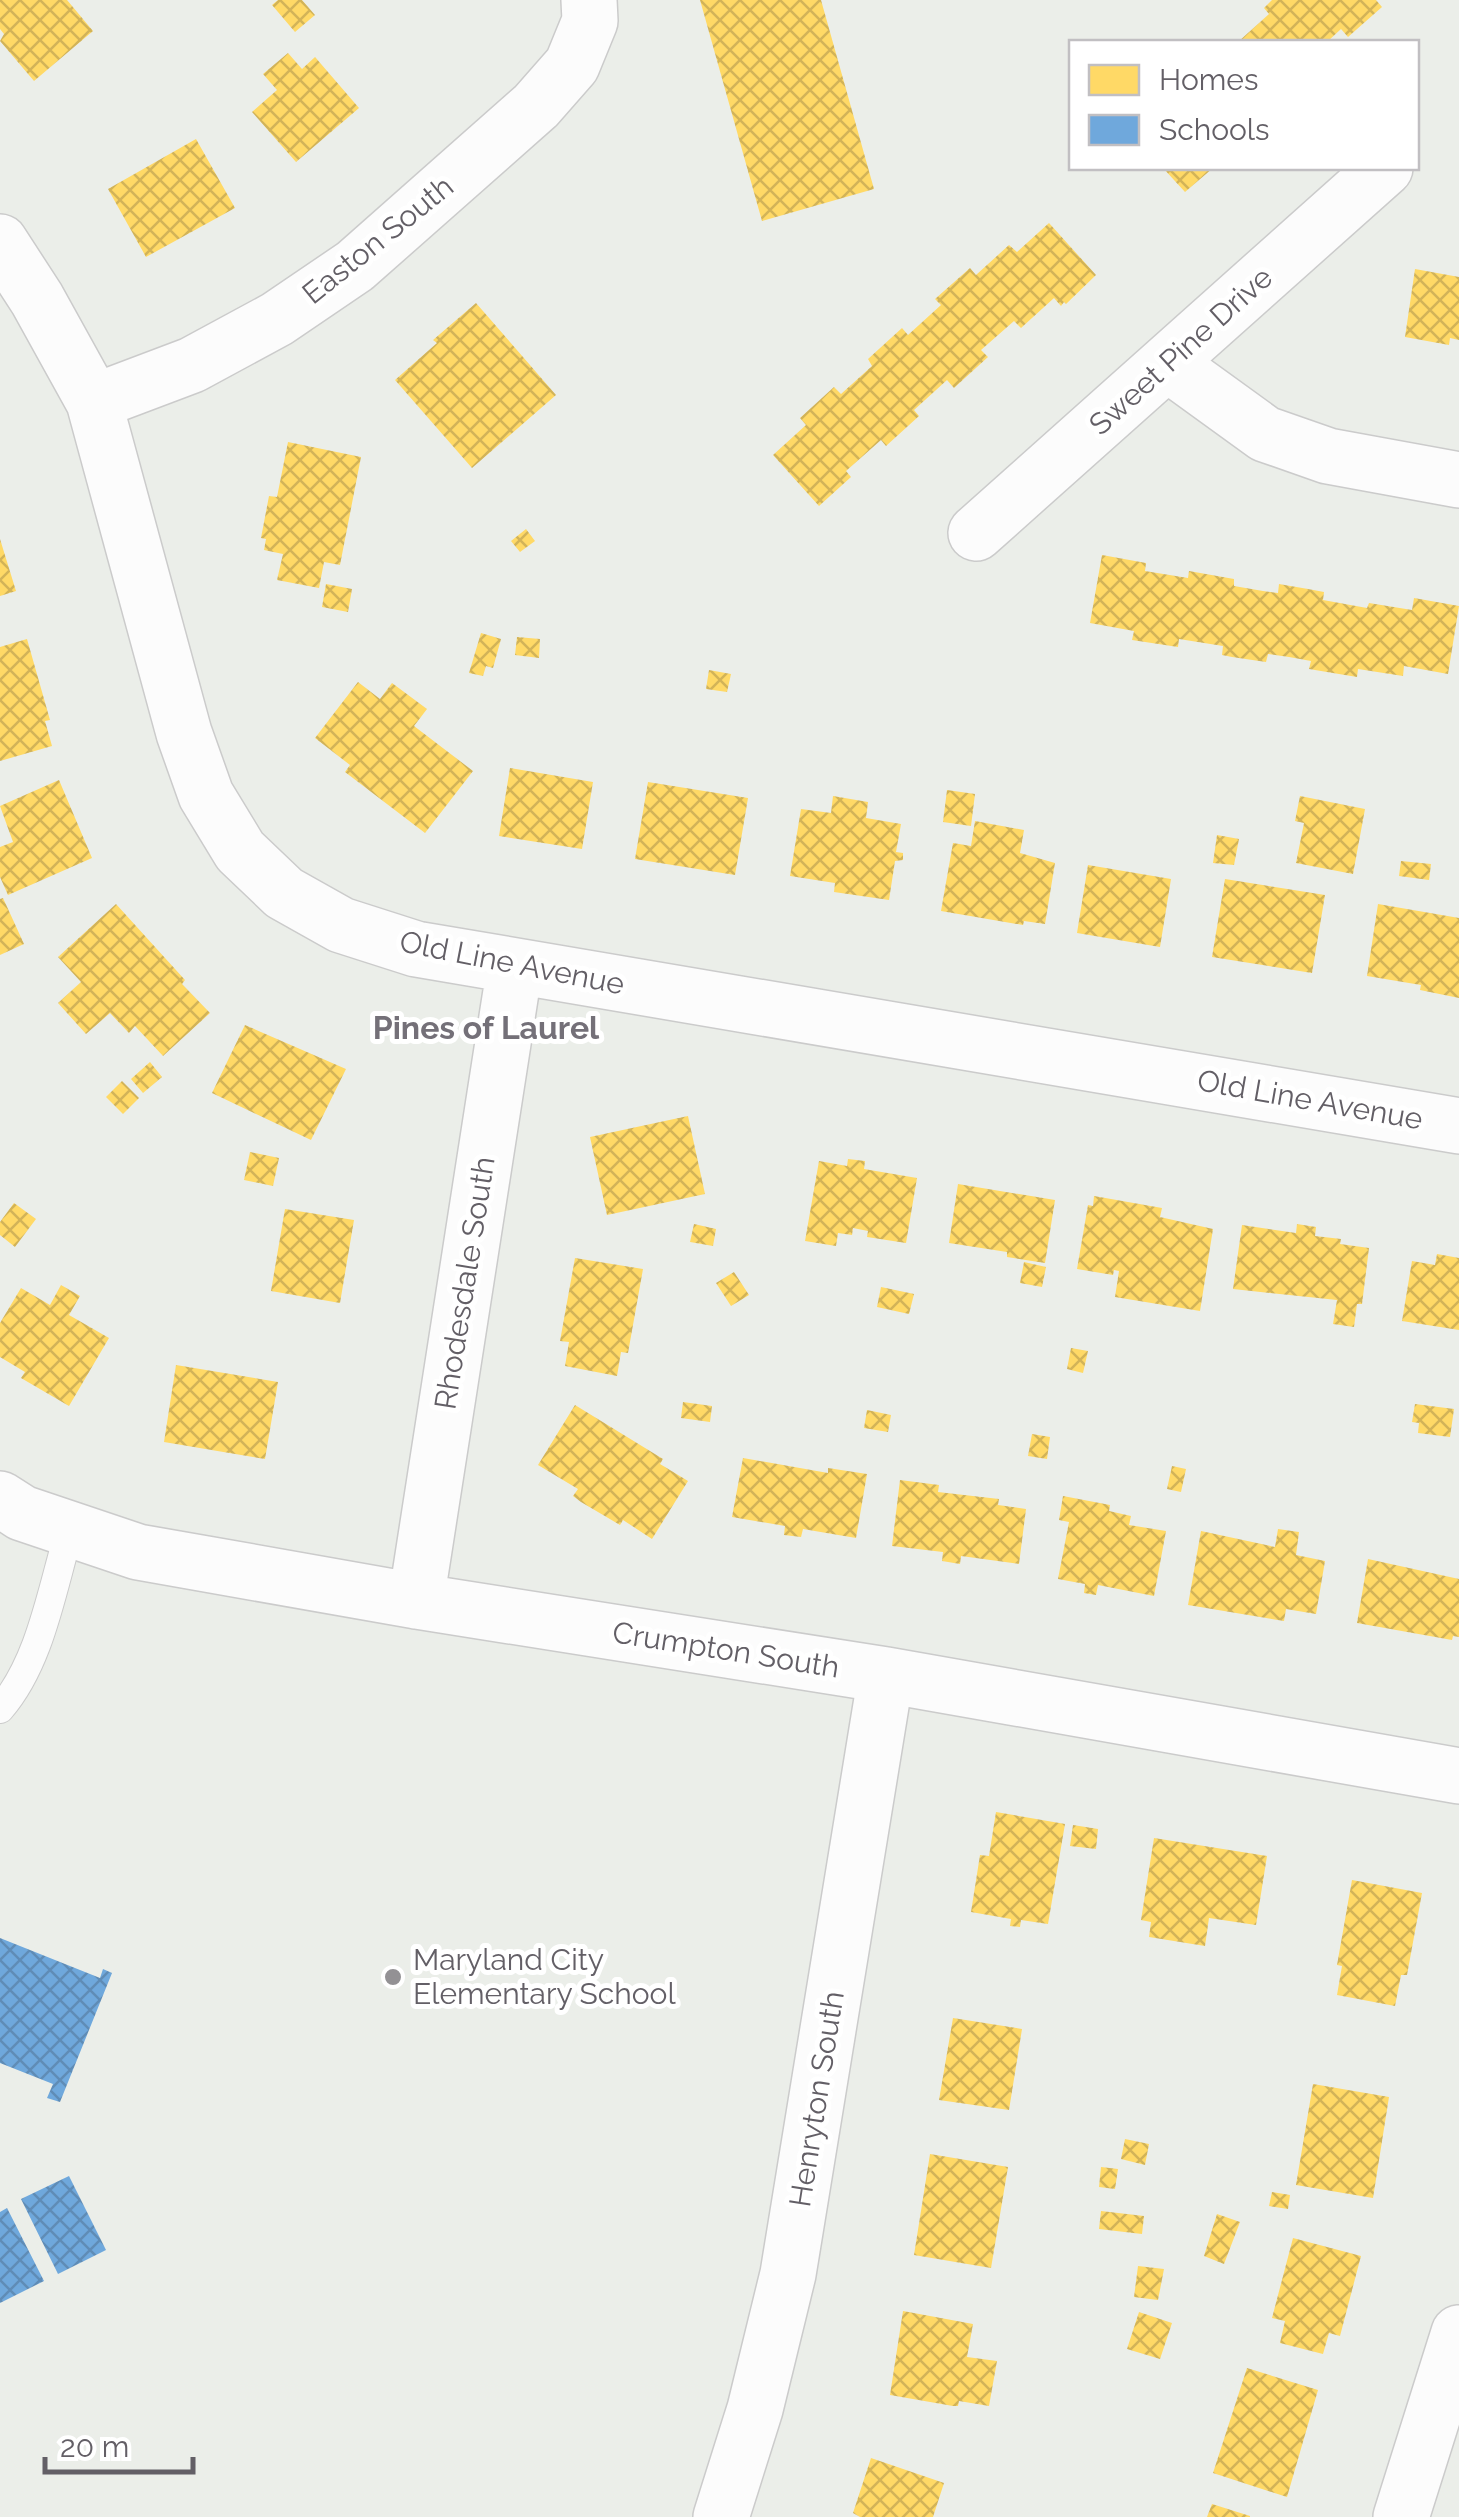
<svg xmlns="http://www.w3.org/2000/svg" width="1459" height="2517" viewBox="0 0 1459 2517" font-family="Raleway,sans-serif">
  <defs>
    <pattern id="homes-cross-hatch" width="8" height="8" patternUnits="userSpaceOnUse" patternTransform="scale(2.5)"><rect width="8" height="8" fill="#ffd966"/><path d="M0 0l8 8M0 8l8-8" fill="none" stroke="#d2b358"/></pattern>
    <pattern id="schools-cross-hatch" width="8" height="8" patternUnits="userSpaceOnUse" patternTransform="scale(2.5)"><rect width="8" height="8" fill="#6fa8dc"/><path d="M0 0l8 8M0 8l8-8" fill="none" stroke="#5f8cb6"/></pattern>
  </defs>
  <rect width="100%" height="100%" fill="#ebeee9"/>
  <path fill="url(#homes-cross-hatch)" d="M0,0H67L93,31L34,81L0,41L4,34L0,29Z
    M278,0H302L315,15L295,32L272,5Z
    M700,0H821L874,189L762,221Z
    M1272,0H1376L1382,7L1348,37L1341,29L1327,42H1238L1269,14L1264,8Z
    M288,53L302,69L315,57L359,108L296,162L252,112L277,90L263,74Z
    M196,139L235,208L146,257L108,189Z
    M1163,168H1213L1185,192Z
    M1049,223L1096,275L1066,304L1064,302L1061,306L1054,298L1021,328L1014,321L981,350L988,357L954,388L947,380L914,410L919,416L886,446L881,440L846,471L851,477L819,506L773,455L806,425L800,418L834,387L841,394L872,366L868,359L902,328L908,335L941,305L935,299L970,268L976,275L1009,245L1017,252Z
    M1415,269L1459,277V340L1450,338L1449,345L1405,337Z
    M476,303L556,395L472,468L395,380L437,343L433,340Z
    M288,442L361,457L340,565L324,562L319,588L277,580L283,554L264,550L266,539L261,538L269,496L277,497Z
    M526,529L535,541L520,552L511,541Z
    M0,539L16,591L0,596Z
    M1102,555L1146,563L1145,571L1188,578L1189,571L1234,579V586L1263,591L1278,593L1279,584L1308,589L1324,592L1323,600L1367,608L1369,603L1412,610L1414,598L1459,606L1448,674L1404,666L1403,676L1358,669L1357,677L1309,669L1311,661L1289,657L1268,654L1266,662L1232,657L1222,655L1223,646L1179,639L1178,647L1132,640L1134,631L1090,623Z
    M326,584L352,589L348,612L322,607Z
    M481,633L501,639L493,668L486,666L483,676L469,673Z
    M517,637L540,639L539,658L515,655Z
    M27,639L50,720L45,721L52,746L0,761V647Z
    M709,670L731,674L727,692L706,689Z
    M358,682L380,699L392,683L427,709L414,726L473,771L425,833L345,772L350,765L315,738Z
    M510,768L593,782L582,849L499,836Z
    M59,780L92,858L8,895L0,877V847L13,842L0,806Z
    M648,782L748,798L735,875L635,859Z
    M947,790L975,794L971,826L943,822Z
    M833,796L868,802L866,818L901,824L896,852L903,853V860L895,861L889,900L834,892L835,883L790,876L801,809L831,813Z
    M1300,796L1365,809L1353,874L1296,863L1304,823L1295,821Z
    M975,821L1024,830L1020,853L1055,863L1045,924L1024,921L1023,925L941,911L953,843L971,846Z
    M1217,835L1239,839L1234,865L1213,863Z
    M1401,861L1431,864L1429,880L1399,876Z
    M1088,865L1171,879L1160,947L1077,933Z
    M1225,879L1325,895L1312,973L1212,957Z
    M3,898L24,944L0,955V899Z
    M116,904L185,980L182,984L210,1013L163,1056L135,1026L129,1033L110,1013L86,1034L58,1003L81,982L58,957Z
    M1378,904L1459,918V998L1420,990L1421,985L1367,976Z
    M245,1025L346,1069L311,1140L212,1093Z
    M150,1062L162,1077L143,1093L131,1079Z
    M122,1081L139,1098L123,1114L106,1097Z
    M688,1116L705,1194L607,1215L590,1137Z
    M250,1152L279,1158L273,1186L244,1180Z
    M848,1159L865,1161L864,1169L917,1178L906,1243L867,1237L868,1231L853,1228L852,1235L838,1233L836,1246L805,1241L819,1161L847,1166Z
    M958,1184L1055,1200L1045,1263L1007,1257V1252L949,1243Z
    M1094,1196L1162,1208L1160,1217L1213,1229L1200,1311L1115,1297L1119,1271L1114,1270L1113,1275L1077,1269L1088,1205L1093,1206Z
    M14,1203L36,1219L15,1247L0,1235V1222Z
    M285,1209L354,1220L340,1303L271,1291Z
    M694,1224L716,1229L713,1246L690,1242Z
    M1297,1224L1316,1227L1315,1236L1341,1239L1340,1244L1369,1248L1362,1304H1357L1354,1327L1333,1324L1337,1300L1233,1289L1242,1225L1296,1233Z
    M1437,1254L1459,1258V1330L1402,1321L1412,1261L1435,1265Z
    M575,1258L643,1269L628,1353L621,1352L617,1376L565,1366L569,1342L560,1341Z
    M1024,1262L1046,1267L1042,1287L1020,1283Z
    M734,1272L749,1295L731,1306L716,1283Z
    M61,1285L80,1296L69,1315L109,1338L69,1406L21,1378L25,1372L0,1357V1323L21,1288L50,1305Z
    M881,1287L914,1294L909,1314L877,1307Z
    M1071,1348L1088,1351L1083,1373L1067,1369Z
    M176,1365L278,1382L265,1459L164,1442Z
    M683,1402L712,1406L710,1422L681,1418Z
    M1415,1404L1454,1409L1450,1437L1418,1433L1419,1423L1412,1422Z
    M575,1405L663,1459L660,1464L688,1481L652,1539L623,1520L620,1525L581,1502L573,1496L578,1489L538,1465Z
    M867,1410L891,1415L888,1432L864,1428Z
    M1032,1434L1050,1437L1047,1459L1028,1456Z
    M743,1458L828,1473V1468L867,1474L856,1538L803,1529L801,1537L784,1535L785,1526L732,1517Z
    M1172,1466L1186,1469L1181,1492L1167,1489Z
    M900,1480L939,1485L938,1492L999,1499L998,1505L1026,1509L1019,1564L961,1556L960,1564L942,1561L943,1552L892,1546Z
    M1063,1496L1110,1505L1109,1511L1131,1516L1129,1525L1166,1531L1154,1596L1098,1585L1096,1595L1084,1593L1085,1584L1058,1579L1069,1522L1059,1520Z
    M1278,1529L1299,1532L1296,1555L1325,1561L1316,1614L1286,1609L1284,1621L1188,1605L1201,1531L1275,1547Z
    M1368,1559L1459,1579V1637L1453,1636L1452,1640L1357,1623Z
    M996,1812L1065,1824L1048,1924L1021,1920L1020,1927L1010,1926L1011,1919L971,1912L980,1855L989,1856Z
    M1073,1825L1098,1829L1096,1849L1070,1846Z
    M1154,1838L1267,1856L1256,1925L1209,1918L1205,1946L1149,1937L1151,1922L1141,1920Z
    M1352,1880L1422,1893L1407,1975H1401L1395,2006L1337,1995L1342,1966L1337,1965Z
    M953,2018L1022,2029L1009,2110L939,2100Z
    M1313,2084L1389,2097L1373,2198L1296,2185Z
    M1125,2139L1149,2144L1145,2165L1121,2159Z
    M930,2154L1008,2167L991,2268L914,2255Z
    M1101,2167L1118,2169L1115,2189L1099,2187Z
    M1272,2192L1290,2195L1288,2209L1269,2206Z
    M1101,2211L1144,2216L1142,2234L1099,2229Z
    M1217,2214L1240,2222L1224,2264L1204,2256Z
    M1293,2238L1361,2256L1340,2336L1329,2333L1323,2354L1280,2343L1285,2321L1272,2318Z
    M1138,2266L1164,2269L1158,2300L1134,2297Z
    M903,2311L973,2324L967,2357L997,2361L989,2406L959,2401L958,2406H953L890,2395Z
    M1139,2312L1172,2323L1160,2359L1127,2349Z
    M1247,2368L1318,2390L1287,2497L1213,2473Z
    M871,2458L944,2483L933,2517H860L853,2513Z
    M1212,2504L1250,2516V2517H1207Z"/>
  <path fill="url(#schools-cross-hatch)" d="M0,1938L100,1978L103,1969L112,1973L60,2102L47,2098L53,2084L0,2063Z
    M69,2176L106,2250L58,2274L21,2199Z
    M7,2208L44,2281L0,2303V2212Z"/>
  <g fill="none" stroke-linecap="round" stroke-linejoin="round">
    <defs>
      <path id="lane" d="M0,1709C41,1662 52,1588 70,1529"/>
      <path id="street" d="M0,242L37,299L94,402L184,733L206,795L240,851L284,893L341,925L416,949L1459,1126
        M1167,363L1265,434L1328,456L1459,480
        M94,402L192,365L277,319L355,266L536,106L572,65L590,21L589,0
        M976,533L1385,168
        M0,1499L22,1513L138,1552L416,1601L886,1675L1459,1776
        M416,1601L515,966
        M721,2517L755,2409L788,2274L886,1675
        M1401,2517L1459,2333"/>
    </defs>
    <use href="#lane" stroke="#cbcbcb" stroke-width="30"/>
    <use href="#street" stroke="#cbcbcb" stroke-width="58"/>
    <use href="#lane" stroke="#fcfcfc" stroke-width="28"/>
    <use href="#street" stroke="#fcfcfc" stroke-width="55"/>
  </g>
  <circle fill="#939194" stroke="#fff" stroke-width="4" cx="393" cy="1977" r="10"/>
  <g text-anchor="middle" stroke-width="10" stroke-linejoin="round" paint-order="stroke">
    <g font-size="30" fill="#635f66" stroke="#fff">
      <text transform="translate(378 240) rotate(-39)" y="10">Easton South</text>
      <text transform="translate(1181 351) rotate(-42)" y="10">Sweet Pine Drive</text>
      <text transform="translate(512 963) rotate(11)" y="10">Old Line Avenue</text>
      <text transform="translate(1310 1100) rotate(10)" y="10">Old Line Avenue</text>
      <text transform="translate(465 1283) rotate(-81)" y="10">Rhodesdale South</text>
      <text transform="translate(726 1650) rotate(9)" y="10">Crumpton South</text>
      <text transform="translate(817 2099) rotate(-81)" y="10">Henryton South</text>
    </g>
    <g font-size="30" fill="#635f66" stroke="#fff" text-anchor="start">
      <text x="413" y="1970">Maryland City<tspan x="413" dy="34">Elementary School</tspan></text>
    </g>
    <g font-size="32" font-weight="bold" fill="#747078" stroke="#fff">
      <text x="486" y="1039">Pines of Laurel</text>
    </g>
  </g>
  <rect x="1069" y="40" width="350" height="130" fill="#ffffff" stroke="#c1bfc2" stroke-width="2.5"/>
  <rect x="1089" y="65" width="50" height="30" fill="#ffd966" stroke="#c1bfc2" stroke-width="2.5"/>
  <text x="1159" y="90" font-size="30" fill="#635f66">Homes</text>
  <rect x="1089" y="115" width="50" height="30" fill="#6fa8dc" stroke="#c1bfc2" stroke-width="2.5"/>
  <text x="1159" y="140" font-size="30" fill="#635f66">Schools</text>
  <path d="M45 2457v15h148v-15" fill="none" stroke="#635f66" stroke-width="5"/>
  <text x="60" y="2457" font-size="30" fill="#635f66" stroke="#ffffff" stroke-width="8" paint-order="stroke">20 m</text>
</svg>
